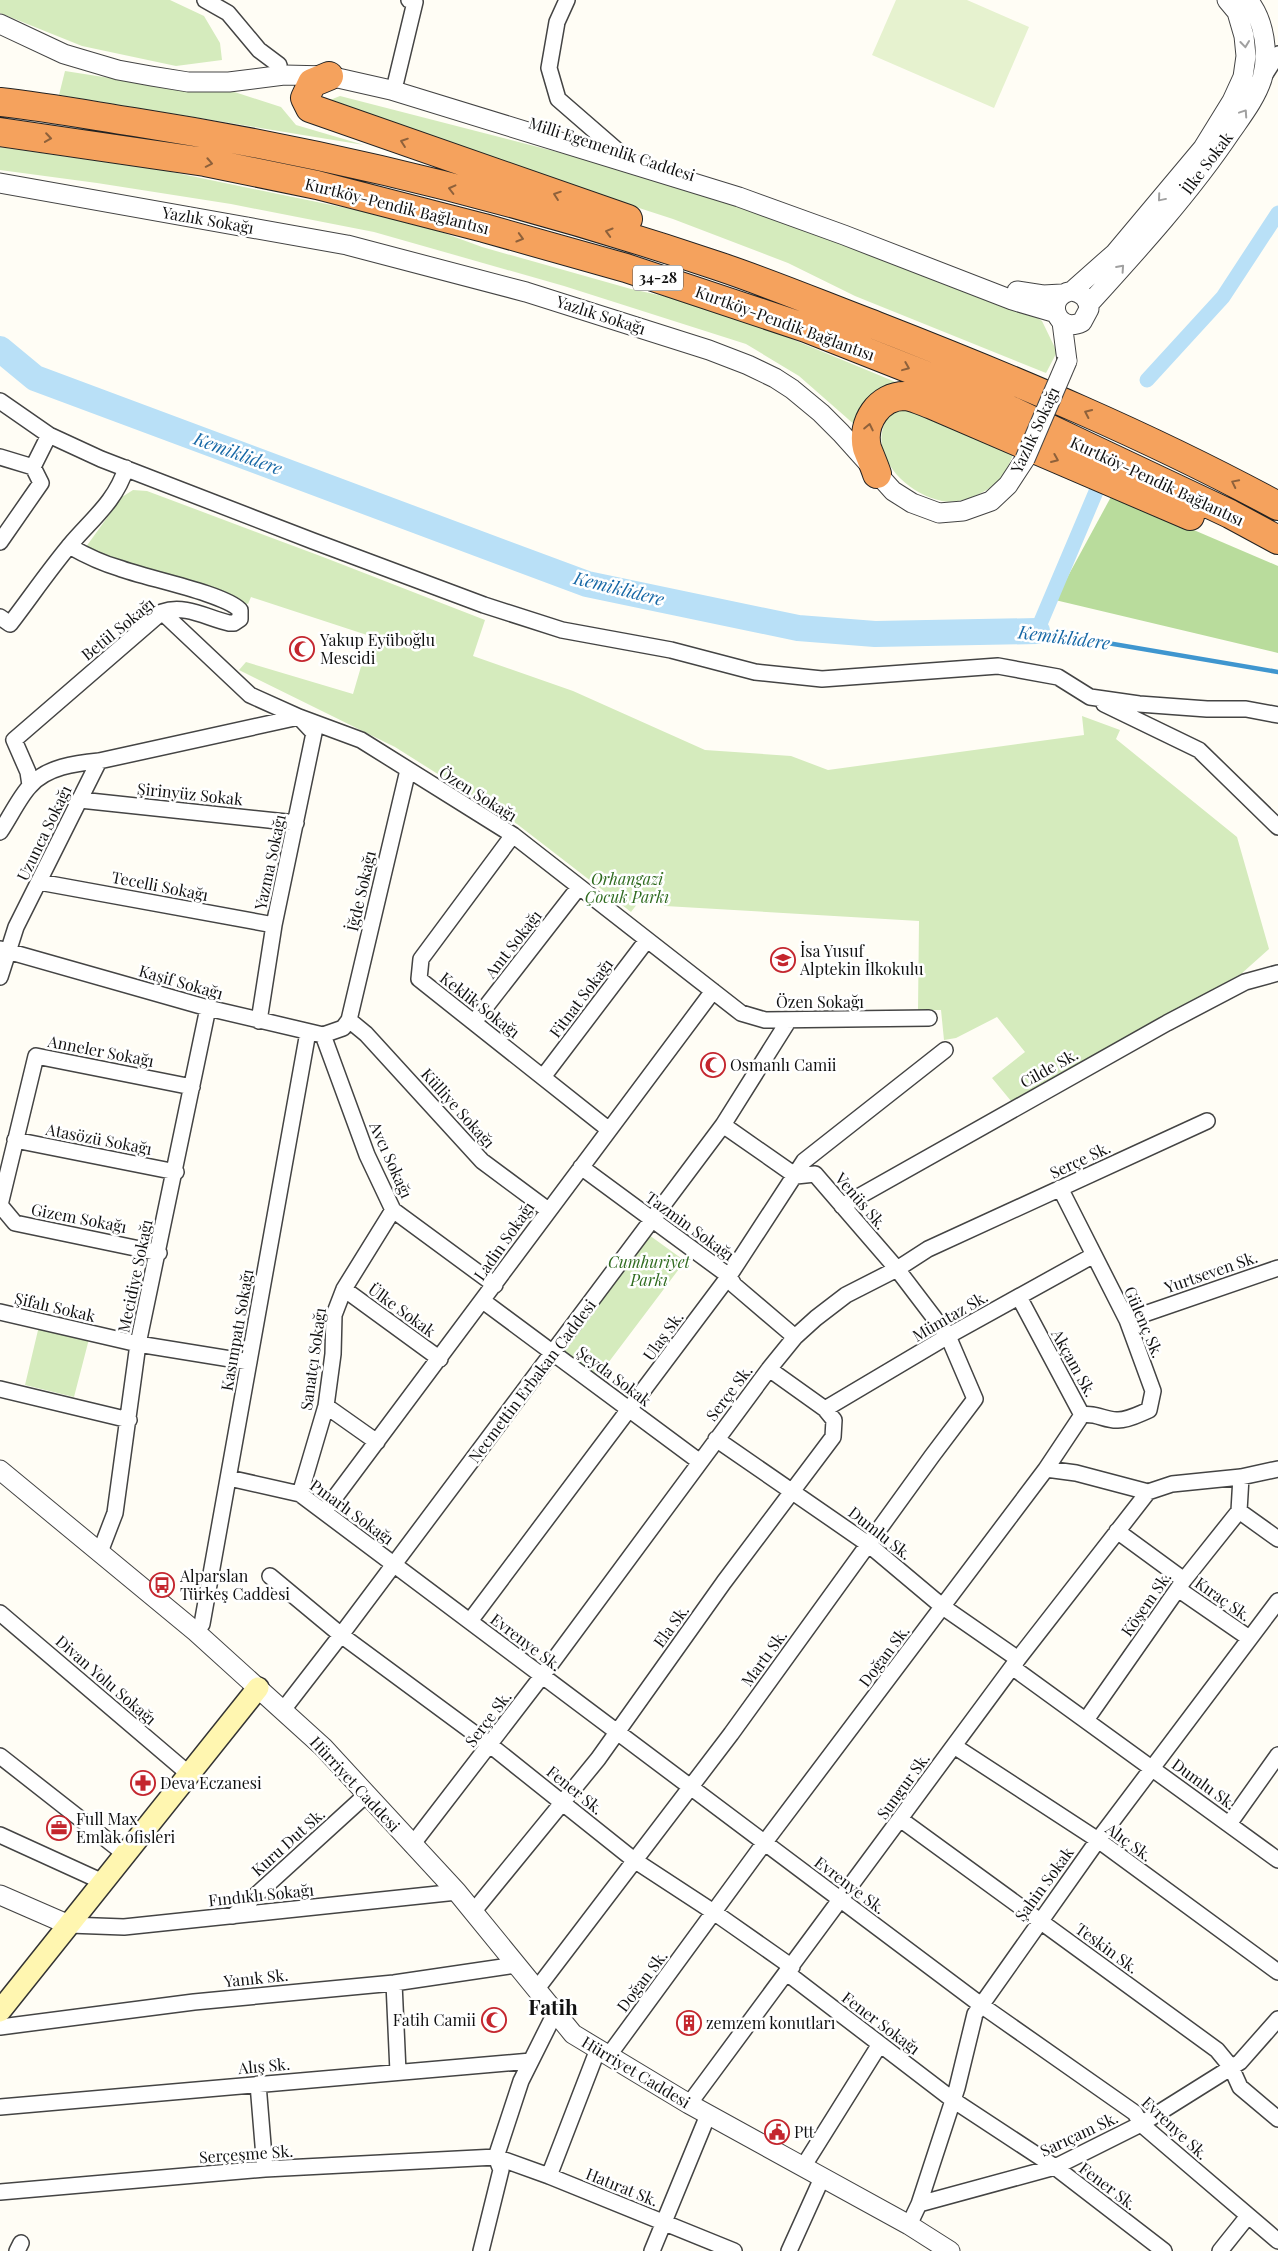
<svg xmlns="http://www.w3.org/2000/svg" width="1278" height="2251" viewBox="0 0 1278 2251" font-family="'Playfair Display',serif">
  <rect width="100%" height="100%" fill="#fffdf5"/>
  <path fill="#d5ebbd" d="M0,0H170L204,16L220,43L222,60L176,66L82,46L0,13Z
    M65,71L161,86H216L281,107L296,125L364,145L59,95Z
    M340,96L724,195L1016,304L1042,321L1057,352L1046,373L855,296L788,263L673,219L491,160L330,100Z
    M0,147L167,171L414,222L482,247L631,289L691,302L787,337L898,383C871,390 861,399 856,426L799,376L746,344L564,286L374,232L231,204L97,183L0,170Z
    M898,406L1015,450C1011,459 1007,471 1001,478C989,492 961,505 942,501C900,493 857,442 898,406Z
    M133,490L147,491L323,557L485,620L473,656L573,691L705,750L791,756L828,770L1084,735L1082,716L1120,730L1116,739L1237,837L1269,949L1241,974L1011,1101L992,1078L1025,1052L997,1017L956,1038L944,1040L941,1010H918L919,921L665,906L647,891L631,912L517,824L395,747L239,670L246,662L353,694L370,636L251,597L248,604L83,551L122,497Z
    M649,1235L685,1261L596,1379L561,1353Z
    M39,1326L89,1339L74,1397L25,1385Z"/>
  <path fill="#b9dc9c" d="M1112,495L1278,566V653L1055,600Z"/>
  <path fill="#e6f2cf" d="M896,0H967L1029,27L994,108L872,55Z"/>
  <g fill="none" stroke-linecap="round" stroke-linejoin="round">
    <path stroke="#3f96cf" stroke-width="4.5" d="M1037,631L1278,672"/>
    <path stroke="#b9e0f7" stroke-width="15" d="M1147,380L1223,297L1278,213
      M1037,631L1098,487"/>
    <path stroke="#b9e0f7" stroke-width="26" d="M0,349L35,378L587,584L798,628L875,634L1037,631"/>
    <defs>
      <path id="minor" d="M205,0L228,13L259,50L279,65
        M567,0L557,22L549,68L558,99L619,152
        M1264,76L1278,54
        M396,81L415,2L409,0
        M0,401L49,435L101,459L313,541L484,605L562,630L671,650L755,672L822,679L998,666L1058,677L1090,697L1139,704L1207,709H1246L1278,715
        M0,457L33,467L41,483L0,542
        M33,467L49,435
        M162,612L250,695L299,717L314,733L274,925L259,1021
        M0,617L10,624C30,598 49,570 70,545C91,520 116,501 126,468
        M1104,704L1199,750L1278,827
        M30,785L28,772L14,740L162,612C185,604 207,618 229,623H234L240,619V610C223,593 145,578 119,568C101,563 85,555 69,546
        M80,800L296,823
        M0,832C9,819 20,796 30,786C46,767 76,763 99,761L299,717L361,740L513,835L741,1013L765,1020L929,1018
        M513,835L421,959L419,979L608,1129
        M39,882L274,925
        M0,949L208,1008L323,1035L343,1028L349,1020L408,770
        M0,977L16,927L99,761
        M349,1020L366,1034L482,1161L548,1210
        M474,1022L579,887
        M323,1035L367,1155L393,1210L495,1285
        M543,1077L647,940
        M15,1140L176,1172
        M581,1167L729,1276L734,1285L795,1337
        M1060,1188L1127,1320L1153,1391L1149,1410C1139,1414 1129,1420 1118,1420C1106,1421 1095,1412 1082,1415
        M0,1205L36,1056L192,1087
        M0,1205L15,1223L159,1253
        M842,1206L1167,1023L1245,982L1278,973
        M344,1289L440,1359
        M1019,1297L1082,1415L1046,1469
        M483,1301L700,1462
        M0,1312L138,1344L249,1362
        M1127,1320L1278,1268
        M0,1389L129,1420
        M326,1406L377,1442
        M825,1409L948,1336L1094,1255
        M716,1439L868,1544L943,1607L1018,1659
        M1241,1477L1239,1511L1278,1539
        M229,1478L300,1494L981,2005L1135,2113L1141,2124L1278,2241
        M300,1494L326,1406L333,1354L334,1315L344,1289L393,1210
        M324,1512C454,1339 582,1164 713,991
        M1117,1531L1184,1580
        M100,1552L115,1513L138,1344L208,1008
        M270,1576L341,1635L490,1745L634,1860L715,1913L792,1967
        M1178,1589L1249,1638
        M0,1613L189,1774
        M470,1621L729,1276L804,1161L945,1050
        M196,1632L202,1624L308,1032
        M1012,1667L1278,1860
        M283,1710L341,1635L723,1125L789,1020
        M1086,1720L1184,1580L1239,1511
        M954,1746L1098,1840L1278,1972
        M0,1756L125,1854
        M900,1819L1217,2050L1231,2067L1240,2087L1278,2119
        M1229,1824L1278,1755
        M0,1835L103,1882
        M412,1845L542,1676L769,1369L795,1337L816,1318L846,1295L897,1269L928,1249L1207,1121
        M473,1912L598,1759L724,1582L833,1437L834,1420L825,1409L769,1369
        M233,1916L367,1794
        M69,1925L124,1927L457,1892
        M787,1973L953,2100L1055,2167L1164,2251
        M394,1983L398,2072
        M536,1990L731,1734L932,1456L975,1399L948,1336L897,1269L815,1174L796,1176L723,1125
        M0,2027L194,2002L394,1983L516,1965
        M609,2055L765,1842L1046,1469L1076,1473L1148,1492L1172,1484L1241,1477L1278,1469
        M258,2084L265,2169
        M689,2104L1018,1659L1148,1492
        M0,2107L531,2061
        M803,2167L880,2044
        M549,2176L598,2049
        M0,2192L265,2169L496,2157L549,2176L734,2251
        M919,2204L1055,2167L1141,2124L1240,2062L1278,2019
        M909,2225L919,2204L957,2088L975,2014L1098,1840L1278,1601
        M17,2251L21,2243
        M481,2251L501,2170L496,2157L521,2081L555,2013
        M652,2251L708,2115
        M789,2251L822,2178
        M1220,2251L1248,2216"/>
      <path id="tertiary" d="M0,24L64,54L118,70L151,76L188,82H229L284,75L329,76L391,90L739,197L844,235L1012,300L1056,313
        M0,183L347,245L526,292L709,350L748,365L775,378L792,389L821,413L841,433L893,491L912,503L939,513L963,511L991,501L1008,485L1025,459
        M1017,291L1043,295L1062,294
        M1072,291C1082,293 1088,298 1089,309L1082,322C1056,335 1043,296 1072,291L1115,253L1203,148L1232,101L1243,77L1246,56L1244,36L1237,12L1227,0
        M1089,304C1139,249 1190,193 1231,132C1242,116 1256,98 1262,79C1269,54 1265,21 1248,0
        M1062,322L1067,361
        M0,1470L196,1632L323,1747L457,1892L573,2034L689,2104L909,2225L950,2251
        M0,1895L69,1925"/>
      <path id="secondary" d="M0,2011L258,1688"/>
      <path id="motorway" d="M329,76L312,83L305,98L310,108L628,219
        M0,102C45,107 89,115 134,122C332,153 528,202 718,266C772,284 824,306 877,326C1013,379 1149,436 1278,506
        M0,132L205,162L317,185L484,228L626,268L806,328L991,401L1230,514L1278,540
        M877,474C874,465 870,456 867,448C861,423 879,395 906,396C914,397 924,402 932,405L1190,516"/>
    </defs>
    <use href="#minor" stroke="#444" stroke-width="18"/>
    <use href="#tertiary" stroke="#444" stroke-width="21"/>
    <use href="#secondary" stroke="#333" stroke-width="24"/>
    <use href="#motorway" stroke="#222" stroke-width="30"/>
    <use href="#minor" stroke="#fff" stroke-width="15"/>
    <use href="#tertiary" stroke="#fff" stroke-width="19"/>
    <use href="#secondary" stroke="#fff6b0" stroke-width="21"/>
    <use href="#motorway" stroke="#f5a25d" stroke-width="28"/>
    <defs>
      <path id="tertiary-bridge" d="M1025,459L1067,361"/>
    </defs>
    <use href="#tertiary-bridge" stroke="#444" stroke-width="21" stroke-linecap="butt"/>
    <use href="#tertiary-bridge" stroke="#fff" stroke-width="19"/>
  </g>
  <defs><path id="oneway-chevron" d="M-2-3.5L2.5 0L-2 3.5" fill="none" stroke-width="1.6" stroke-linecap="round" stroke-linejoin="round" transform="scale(1.25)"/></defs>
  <g stroke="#a0a0a0">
    <use href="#oneway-chevron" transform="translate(1245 44) rotate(84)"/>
    <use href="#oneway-chevron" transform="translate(1244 113) rotate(-56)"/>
    <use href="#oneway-chevron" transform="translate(1161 198) rotate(130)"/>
    <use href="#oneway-chevron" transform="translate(1121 268) rotate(-48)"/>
  </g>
  <g stroke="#8e613b">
    <use href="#oneway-chevron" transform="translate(48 138) rotate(8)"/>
    <use href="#oneway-chevron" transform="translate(404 142) rotate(-161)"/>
    <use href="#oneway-chevron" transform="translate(209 163) rotate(11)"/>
    <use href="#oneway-chevron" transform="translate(452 189) rotate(-166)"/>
    <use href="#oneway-chevron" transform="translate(557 195) rotate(-161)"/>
    <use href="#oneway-chevron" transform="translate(609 232) rotate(-164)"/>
    <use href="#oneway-chevron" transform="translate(520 238) rotate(16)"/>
    <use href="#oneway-chevron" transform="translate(906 367) rotate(22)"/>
    <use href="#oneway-chevron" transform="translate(1088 413) rotate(-155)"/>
    <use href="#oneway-chevron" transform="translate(869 427) rotate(-78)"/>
    <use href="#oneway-chevron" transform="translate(1055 459) rotate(23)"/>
    <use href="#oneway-chevron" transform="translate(1235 483) rotate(-154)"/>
  </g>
  <defs>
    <symbol id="mosque-ring" viewBox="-11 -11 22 22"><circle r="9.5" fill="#fff" stroke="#c4262e" stroke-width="1.5"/><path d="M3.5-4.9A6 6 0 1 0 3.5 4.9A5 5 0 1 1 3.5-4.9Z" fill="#c4262e"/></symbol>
    <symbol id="school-ring" viewBox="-11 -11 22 22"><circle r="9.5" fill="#fff" stroke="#c4262e" stroke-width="1.5"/><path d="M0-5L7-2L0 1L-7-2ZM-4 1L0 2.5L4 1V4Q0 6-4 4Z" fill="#c4262e"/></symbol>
    <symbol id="bus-ring" viewBox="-11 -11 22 22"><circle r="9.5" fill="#fff" stroke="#c4262e" stroke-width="1.5"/><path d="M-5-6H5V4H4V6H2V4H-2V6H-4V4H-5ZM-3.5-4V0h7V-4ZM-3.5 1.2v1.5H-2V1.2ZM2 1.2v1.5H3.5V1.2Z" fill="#c4262e"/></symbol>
    <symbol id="pharmacy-ring" viewBox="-11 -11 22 22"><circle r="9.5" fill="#fff" stroke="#c4262e" stroke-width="1.5"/><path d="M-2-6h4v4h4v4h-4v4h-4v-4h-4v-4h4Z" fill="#c4262e"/></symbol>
    <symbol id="office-ring" viewBox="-11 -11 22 22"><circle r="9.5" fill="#fff" stroke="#c4262e" stroke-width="1.5"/><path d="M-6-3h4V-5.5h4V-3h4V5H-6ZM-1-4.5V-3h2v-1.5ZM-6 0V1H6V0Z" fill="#c4262e"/></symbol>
    <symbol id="building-ring" viewBox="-11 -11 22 22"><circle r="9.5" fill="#fff" stroke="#c4262e" stroke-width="1.5"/><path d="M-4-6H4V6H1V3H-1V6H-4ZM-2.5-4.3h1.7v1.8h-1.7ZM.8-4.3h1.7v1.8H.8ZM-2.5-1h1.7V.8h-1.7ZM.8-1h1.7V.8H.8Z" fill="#c4262e"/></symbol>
    <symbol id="civic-ring" viewBox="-11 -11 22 22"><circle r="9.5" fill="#fff" stroke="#c4262e" stroke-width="1.5"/><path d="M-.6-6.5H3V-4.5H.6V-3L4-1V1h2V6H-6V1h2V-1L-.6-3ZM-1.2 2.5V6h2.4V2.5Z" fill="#c4262e"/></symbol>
  </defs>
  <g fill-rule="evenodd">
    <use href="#mosque-ring" x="288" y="635" width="28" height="28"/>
    <use href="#school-ring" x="769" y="946" width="28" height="28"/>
    <use href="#mosque-ring" x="699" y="1051" width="28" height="28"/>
    <use href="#bus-ring" x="148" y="1571" width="28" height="28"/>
    <use href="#pharmacy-ring" x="129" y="1769" width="28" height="28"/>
    <use href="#office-ring" x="45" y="1814" width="28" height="28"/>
    <use href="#mosque-ring" x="480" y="2006" width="28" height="28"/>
    <use href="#building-ring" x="675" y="2009" width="28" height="28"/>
    <use href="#civic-ring" x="763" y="2118" width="28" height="28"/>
  </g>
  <g text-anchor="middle" stroke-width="5" stroke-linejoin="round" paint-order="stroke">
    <rect fill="#fff" stroke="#585858" stroke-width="1" x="633" y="265.5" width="50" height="25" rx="4"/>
    <g font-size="15" font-weight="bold" fill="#111">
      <text x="658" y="283">34-28</text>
    </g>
    <g font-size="16" fill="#111" stroke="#fff">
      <text transform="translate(612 149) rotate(18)" y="6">Milli Egemenlik Caddesi</text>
      <text transform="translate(1207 163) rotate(-53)" y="6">İlke Sokak</text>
      <text transform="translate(397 206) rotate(14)" y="6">Kurtköy-Pendik Bağlantısı</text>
      <text transform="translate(208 220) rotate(10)" y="6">Yazlık Sokağı</text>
      <text transform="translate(601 315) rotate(18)" y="6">Yazlık Sokağı</text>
      <text transform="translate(785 323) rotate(20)" y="6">Kurtköy-Pendik Bağlantısı</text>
      <text transform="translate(1035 430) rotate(-65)" y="6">Yazlık Sokağı</text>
      <text transform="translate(1157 481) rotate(25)" y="6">Kurtköy-Pendik Bağlantısı</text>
      <text transform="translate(118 629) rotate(-39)" y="6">Betül Sokağı</text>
      <text transform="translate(190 794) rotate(6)" y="6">Şirinyüz Sokak</text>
      <text transform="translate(478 794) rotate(32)" y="6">Özen Sokağı</text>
      <text transform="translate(44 833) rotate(-64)" y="6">Uzunca Sokağı</text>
      <text transform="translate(270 862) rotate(-78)" y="6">Yazma Sokağı</text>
      <text transform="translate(160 886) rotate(11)" y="6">Tecelli Sokağı</text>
      <text transform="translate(361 891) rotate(-77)" y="6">İğde Sokağı</text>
      <text transform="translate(513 944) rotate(-52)" y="6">Anıt Sokağı</text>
      <text transform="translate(181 982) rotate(16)" y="6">Kaşif Sokağı</text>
      <text transform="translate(581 998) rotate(-53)" y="6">Fitnat Sokağı</text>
      <text x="820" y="1008">Özen Sokağı</text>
      <text transform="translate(480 1005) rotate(38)" y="6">Keklik Sokağı</text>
      <text transform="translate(101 1051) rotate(11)" y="6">Anneler Sokağı</text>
      <text transform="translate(1049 1068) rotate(-29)" y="6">Cilde Sk.</text>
      <text transform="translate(458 1108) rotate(48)" y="6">Külliye Sokağı</text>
      <text transform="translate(99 1139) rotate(11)" y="6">Atasözü Sokağı</text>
      <text transform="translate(391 1160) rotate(66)" y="6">Avcı Sokağı</text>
      <text transform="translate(1080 1160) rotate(-25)" y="6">Serçe Sk.</text>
      <text transform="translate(861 1201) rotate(49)" y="6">Venüs Sk.</text>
      <text transform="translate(79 1218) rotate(11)" y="6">Gizem Sokağı</text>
      <text transform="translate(690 1226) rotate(36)" y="6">Tazmin Sokağı</text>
      <text transform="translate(504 1241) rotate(-55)" y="6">Ladin Sokağı</text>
      <text transform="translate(1211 1272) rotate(-19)" y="6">Yurtseven Sk.</text>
      <text transform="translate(135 1276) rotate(-78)" y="6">Mecidiye Sokağı</text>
      <text transform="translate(55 1307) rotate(13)" y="6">Şifalı Sokak</text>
      <text transform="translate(402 1310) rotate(36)" y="6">Ülke Sokak</text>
      <text transform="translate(950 1316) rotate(-30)" y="6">Mümtaz Sk.</text>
      <text transform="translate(1144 1322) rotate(67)" y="6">Gülenç Sk.</text>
      <text transform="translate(237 1330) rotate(-80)" y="6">Kasımpatı Sokağı</text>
      <text transform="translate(663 1336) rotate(-54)" y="6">Ulaş Sk.</text>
      <text transform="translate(313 1359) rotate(-82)" y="6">Sanatçı Sokağı</text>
      <text transform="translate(1074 1363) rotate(61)" y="6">Akçam Sk.</text>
      <text transform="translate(614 1376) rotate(37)" y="6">Şeyda Sokak</text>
      <text transform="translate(532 1381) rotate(-53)" y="6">Necmettin Erbakan Caddesi</text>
      <text transform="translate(729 1393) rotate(-53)" y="6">Serçe Sk.</text>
      <text transform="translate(352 1512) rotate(36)" y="6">Pınarlı Sokağı</text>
      <text transform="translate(880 1533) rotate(38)" y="6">Dumlu Sk.</text>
      <text transform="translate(1223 1599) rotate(35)" y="6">Kıraç Sk.</text>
      <text transform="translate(1146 1604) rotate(-55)" y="6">Köşem Sk.</text>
      <text transform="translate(671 1626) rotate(-54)" y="6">Ela Sk.</text>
      <text transform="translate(526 1642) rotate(37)" y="6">Evrenye Sk.</text>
      <text transform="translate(884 1656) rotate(-53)" y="6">Doğan Sk.</text>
      <text transform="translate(764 1658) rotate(-54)" y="6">Martı Sk.</text>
      <text transform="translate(106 1680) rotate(41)" y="6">Divan Yolu Sokağı</text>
      <text transform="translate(488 1719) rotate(-53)" y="6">Serçe Sk.</text>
      <text transform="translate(355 1784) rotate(47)" y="6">Hürriyet Caddesi</text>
      <text transform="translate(1204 1784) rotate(36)" y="6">Dumlu Sk.</text>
      <text transform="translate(903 1786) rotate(-54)" y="6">Sungur Sk.</text>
      <text transform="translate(575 1790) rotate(39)" y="6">Fener Sk.</text>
      <text transform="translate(288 1842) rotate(-42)" y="6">Kuru Dut Sk.</text>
      <text transform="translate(1129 1842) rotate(36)" y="6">Alıç Sk.</text>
      <text transform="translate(1044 1884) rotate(-54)" y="6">Şahin Sokak</text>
      <text transform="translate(850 1885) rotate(37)" y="6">Evrenye Sk.</text>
      <text transform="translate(261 1895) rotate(-6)" y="6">Fındıklı Sokağı</text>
      <text transform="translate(1107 1948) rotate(36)" y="6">Teskin Sk.</text>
      <text transform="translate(256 1978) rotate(-6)" y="6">Yanık Sk.</text>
      <text transform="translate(642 1981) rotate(-53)" y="6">Doğan Sk.</text>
      <text transform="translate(881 2023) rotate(37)" y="6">Fener Sokağı</text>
      <text transform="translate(264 2066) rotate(-5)" y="6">Alış Sk.</text>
      <text transform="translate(636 2072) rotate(31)" y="6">Hürriyet Caddesi</text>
      <text transform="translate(1175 2128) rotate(43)" y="6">Evrenye Sk.</text>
      <text transform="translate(1079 2134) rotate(-25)" y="6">Sarıçam Sk.</text>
      <text transform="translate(246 2154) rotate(-4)" y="6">Serçeşme Sk.</text>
      <text transform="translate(1108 2186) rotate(37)" y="6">Fener Sk.</text>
      <text transform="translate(622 2187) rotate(22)" y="6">Hatırat Sk.</text>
    </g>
    <g font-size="16" fill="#111" stroke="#fff" text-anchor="start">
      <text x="320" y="646">Yakup Eyüboğlu<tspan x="320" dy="18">Mescidi</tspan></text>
      <text x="800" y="957">İsa Yusuf<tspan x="800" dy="18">Alptekin İlkokulu</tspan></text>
      <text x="730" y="1071">Osmanlı Camii</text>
      <text x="180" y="1582">Alparslan<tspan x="180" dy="18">Türkeş Caddesi</tspan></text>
      <text x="160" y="1789">Deva Eczanesi</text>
      <text x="76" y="1825">Full Max<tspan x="76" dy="18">Emlak ofisleri</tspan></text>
      <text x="476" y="2026" text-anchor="end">Fatih Camii</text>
      <text x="706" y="2029">zemzem konutları</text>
      <text x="794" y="2138">Ptt</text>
    </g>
    <g font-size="16" font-style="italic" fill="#2f6b1f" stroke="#fff">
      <text x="627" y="885">Orhangazi<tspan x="627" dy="18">Çocuk Parkı</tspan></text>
      <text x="649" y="1268">Cumhuriyet<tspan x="649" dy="18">Parkı</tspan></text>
    </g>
    <g font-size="18" font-style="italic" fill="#1768a6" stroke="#fff">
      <text transform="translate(238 454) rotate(20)" y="6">Kemiklidere</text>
      <text transform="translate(619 589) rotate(14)" y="6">Kemiklidere</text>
      <text transform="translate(1064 638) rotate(7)" y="6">Kemiklidere</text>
    </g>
    <g font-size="21" font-weight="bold" fill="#111" stroke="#fff">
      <text x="553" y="2015">Fatih</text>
    </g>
  </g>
</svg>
